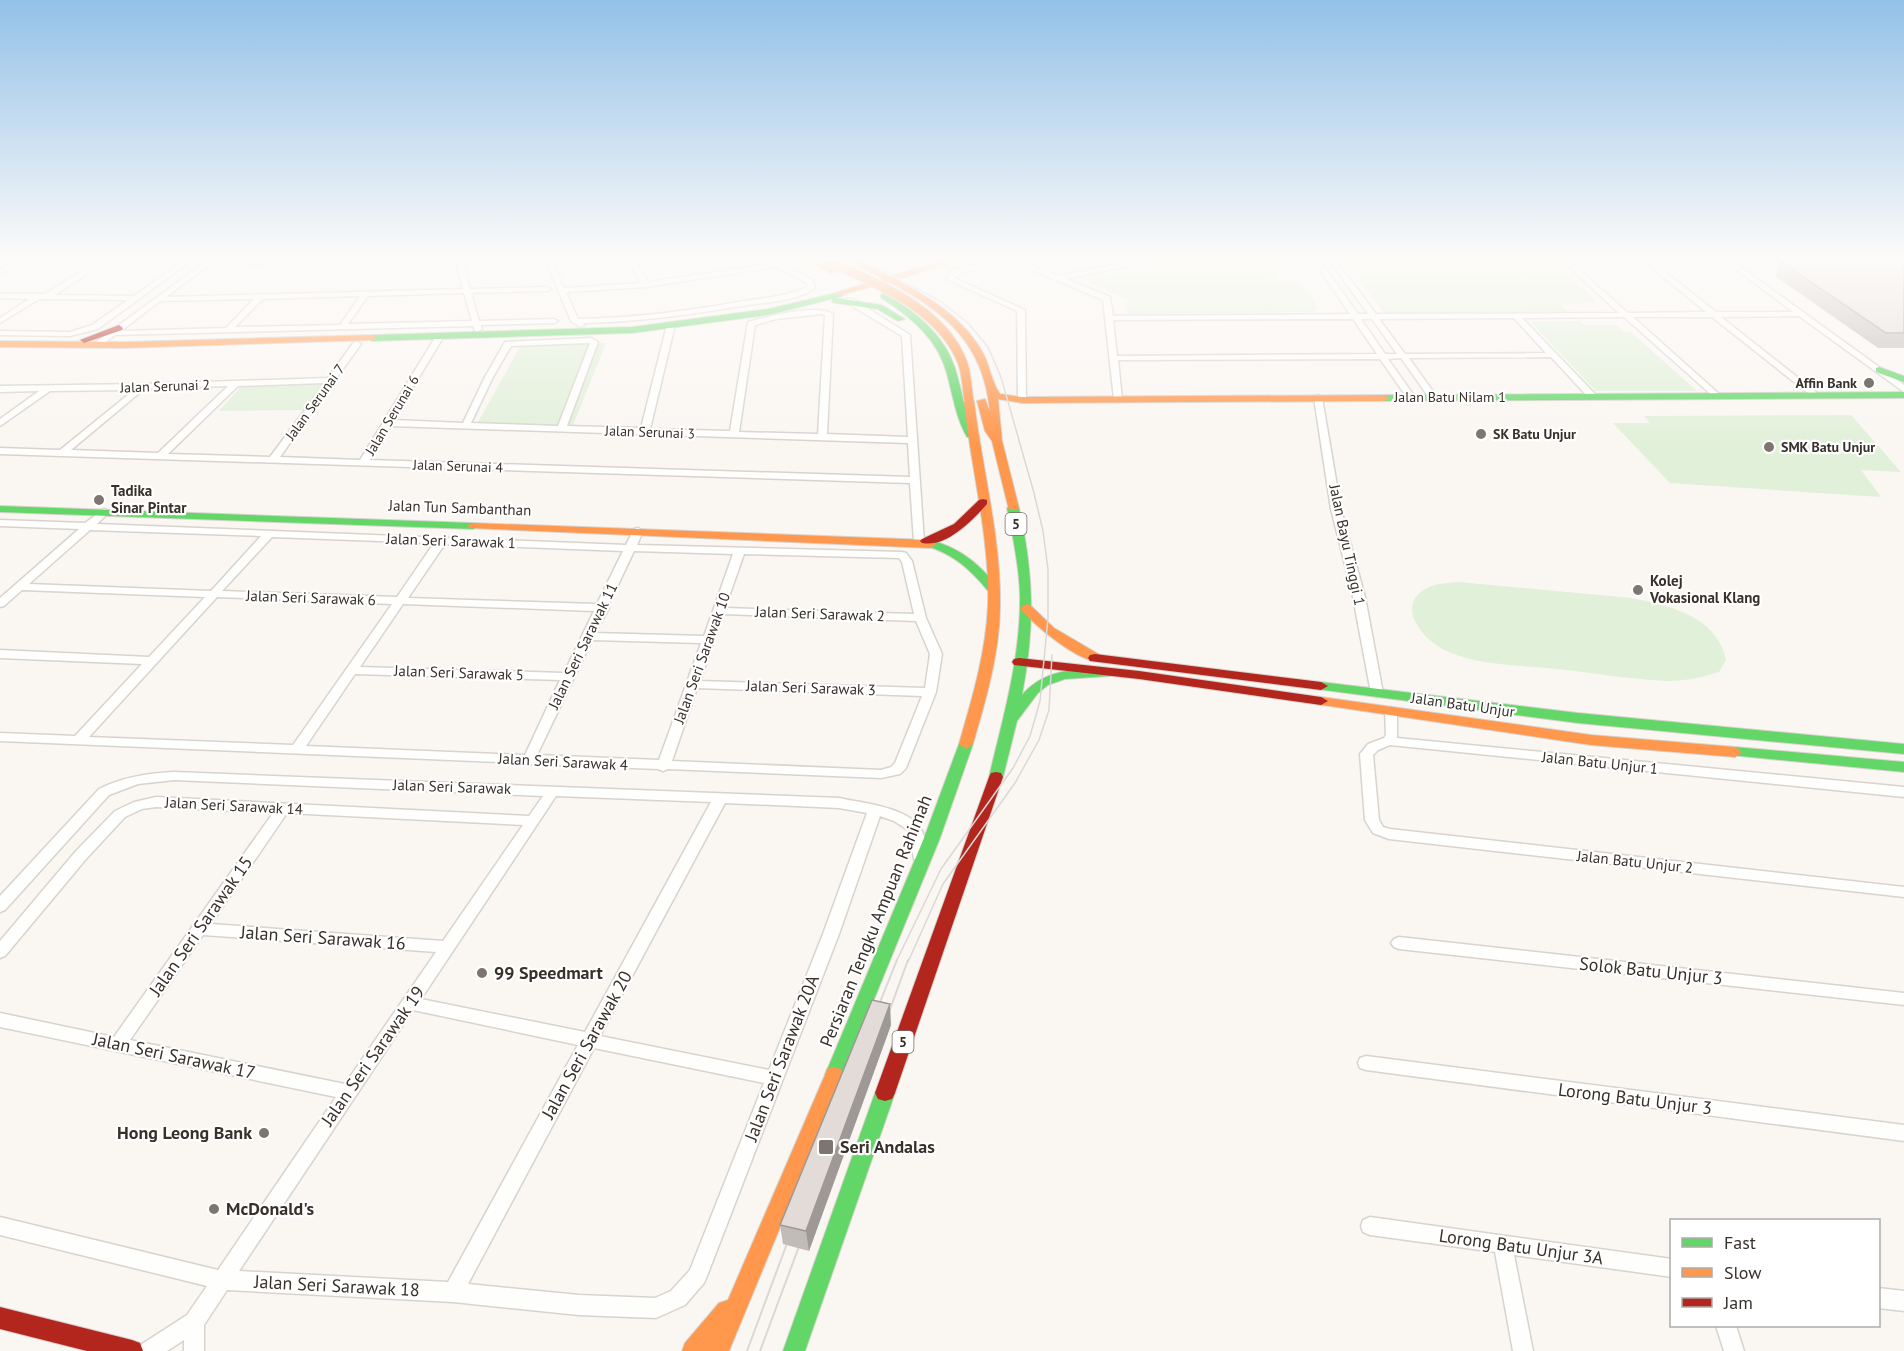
<svg xmlns="http://www.w3.org/2000/svg" width="1904" height="1351" viewBox="0 0 1904 1351" font-family="'PT Sans',sans-serif">
  <rect width="100%" height="100%" fill="#faf6f2"/>
  <path fill="#e1f0d9" d="M1208,257H1266L1279,282H1300L1318,308L1312,312L1127,314L1128,300L1084,280Z
    M1341,257H1548L1597,302L1561,305L1568,312L1385,313Z
    M1579,321L1584,325H1616L1624,332H1631L1697,391H1596L1531,322Z
    M606,343L572,428L477,424L521,345Z
    M326,381L305,410L219,411L243,384Z
    M1851,415L1901,472L1861,470L1881,497L1670,483L1613,423H1650L1644,416Z
    M1458,582L1631,598C1669,605 1718,617 1726,660L1719,672C1701,678 1684,681 1666,681C1629,679 1593,673 1557,669C1522,665 1482,666 1449,652C1420,640 1390,599 1435,585C1442,583 1451,583 1458,582Z"/>
  <g fill="none" stroke-linecap="round" stroke-linejoin="round">
    <defs>
      <path id="street" d="M22,257H29L0,274V269Z
        M105,257H112L55,295L134,296L189,257H196L98,329L70,336L0,335V331L70,332L92,325L128,300L39,299L0,323V318L29,299L0,298V294H45Z
        M396,257H480L477,259H462L470,289L547,287L551,289L547,291L471,293L479,321L554,319L558,321L554,323L481,325L482,329L478,331H475L473,326L115,335L99,347L92,345L209,259H213L214,261ZM455,260L463,289L166,297L209,265ZM464,293L472,321L348,324L368,296ZM360,296L340,325L235,327L263,299ZM254,299L226,328L121,331L160,301Z
        M544,257H550L564,288L641,283L628,257H634L648,282L770,264L758,257H766L813,280L815,288C797,301 769,302 748,305C693,314 639,322 583,323L584,325L580,327L571,321ZM776,267L807,283V287C787,296 765,298 744,301C689,311 634,318 578,319L566,292L646,287Z
        M1004,257H1016V258L1059,276L1152,257H1163L1160,259L1066,279L1110,297L1113,316L1350,314L1311,257H1317L1358,314H1368L1327,257H1333L1376,314L1619,313L1558,257H1565L1628,313L1706,312L1639,257H1646L1716,312H1793L1720,257H1727L1904,385V392L1799,316L1721,317L1816,392V396L1813,397L1712,317H1633L1718,393L1719,395L1715,398L1624,317L1522,318L1595,394V398H1589L1551,357L1409,358L1437,397L1433,400L1430,399L1401,358L1388,359L1415,397L1414,399H1408L1380,359L1118,360L1122,399L1118,402L1114,399L1103,300L1009,260L959,274L954,278L1025,310L1026,400L1022,403L1018,400L1017,311L946,279L953,270ZM1514,318L1546,353L1405,354L1379,319ZM1353,319L1377,354L1117,356L1113,320ZM1361,319H1372L1397,354H1385Z
        M847,299H853L910,335L924,542L923,544L919,545L914,542L910,483L0,454V448L60,450L134,390L50,391L0,426V419L39,391L0,392V386L142,384L328,378L354,342H357L361,344L280,457L360,460L436,336L440,334L444,336L393,420L463,423L485,377L505,342L591,338L598,342L567,426L641,428L667,325L671,323L675,325L650,429L730,431L748,322C767,317 816,303 833,314L827,434L908,437L902,336L847,303ZM822,314L825,315L818,434L739,432L755,325L776,319ZM590,343L558,426L471,423L493,377L511,346ZM325,383L270,457L168,454L238,386ZM228,386L158,453L71,450L144,389ZM390,426L908,443L910,477L370,460Z
        M1318,395L1322,398L1341,509L1365,597L1383,693L1377,697L1371,693L1353,597L1331,509L1314,398Z
        M104,509L109,512L97,524L626,545L634,529L638,528L643,531L637,545L902,552L906,553L912,561L926,618L942,654L936,692L906,768L900,774L881,778L668,769L663,771L658,769L533,764L528,765L523,763L0,741V733L75,736L142,664L0,658V650L149,657L205,597L22,590L4,606L0,607V598L79,529L0,526V520L85,523ZM90,530L261,536L211,591L29,584ZM272,537L434,543L397,597L222,591ZM445,544L623,551L597,604L408,598ZM634,551L733,554L704,636L595,633L609,608L608,606ZM744,554L899,558L902,562L914,614L725,608ZM217,597L392,604L293,745L89,737ZM403,604L594,611L564,673L360,667ZM723,614L916,621L930,654L925,688L700,681ZM592,640L701,643L659,760L537,755ZM355,674L560,680L525,755L306,746ZM697,688L922,696L895,763L891,767L881,770L672,761Z
        M1391,707L1397,711V738L1904,787V797L1390,745L1378,750L1373,755L1379,820L1383,827L1390,829L1904,887V897L1389,839L1373,833L1365,820L1360,754L1368,744L1384,738L1386,735L1385,711Z
        M174,772L839,798C865,804 920,807 925,840C926,846 927,853 924,859L919,860L914,859L908,830L894,821L880,816L839,934L707,1276L704,1283L685,1305L656,1318L579,1315L453,1302L227,1290L204,1325V1351H184V1340L167,1351H139L142,1344L187,1315L207,1286L0,1235V1217L218,1270L336,1097L0,1027V1013L114,1037L273,813L156,807L142,809L125,817L86,859L5,956L0,958V941L76,851L115,811L134,802L156,797L529,816L543,796L174,780L138,784L109,795L5,910L0,912V896L99,789C123,777 148,773 174,772ZM556,796L711,802L585,1032L421,999ZM725,803L839,808L867,813L823,934L769,1070L600,1036ZM287,813L523,825L443,941L211,924ZM203,935L436,952L345,1084L130,1040ZM413,1010L578,1045L448,1282L239,1271ZM594,1048L764,1083L690,1270L671,1291L655,1298L579,1295L468,1284Z
        M1399,937L1904,993V1005L1399,949L1394,947L1391,943L1394,939Z
        M1366,1056L1904,1125V1141L1366,1070L1360,1068L1358,1063L1360,1058Z
        M1370,1217L1672,1259V1277L1514,1255L1533,1351H1513L1495,1252L1370,1235L1363,1232L1361,1226L1363,1220Z
        M1878,1288L1904,1291V1311L1878,1308Z
        M1716,1326H1736L1744,1351H1724Z"/>
      <path id="fast" d="M840,292L844,294L843,296L836,298L882,305L905,319L898,321L877,309L835,303L832,302V299L768,315L632,333L372,341L368,338L372,335L632,327L768,309Z
        M881,294H887C916,313 944,334 955,368C962,391 965,414 976,435L975,437H967C956,418 953,396 947,374C938,339 911,317 881,298Z
        M1879,367L1904,376V382L1876,372V368Z
        M1904,392V398L1384,401L1379,398L1384,395Z
        M1013,505L1019,508C1034,576 1035,626 1022,695C1045,668 1077,669 1110,668L1117,672L1110,676L1065,679L1048,685L1038,693L1017,721L1003,777L1001,781H991L989,777C1003,718 1021,657 1020,595C1019,566 1013,537 1007,508Z
        M0,506L473,523L479,526L473,529L0,512Z
        M930,540C960,548 978,563 997,586L999,589L997,592H989C971,570 954,554 926,546L924,544L926,542Z
        M1321,682L1578,713L1904,744V754L1578,723L1316,689L1314,686L1316,683Z
        M966,739L973,744L940,838L843,1075L841,1081L834,1083L827,1081L825,1075L924,838L959,744Z
        M1735,747L1904,762V772L1730,755L1728,752Z
        M885,1085L892,1087L895,1093L805,1351H783L875,1093L878,1087Z"/>
      <path id="slow" d="M801,257H811L838,271L831,273Z
        M841,257H851L890,276L957,257H968L897,280C931,298 966,320 984,355C990,367 992,383 1000,394L1022,397L1384,395L1389,398L1384,401L1022,403L998,399L1002,441L1019,508L1017,510H1009L992,441L985,431L977,401L985,399L990,412C984,344 946,312 889,282L837,296V292L883,279Z
        M372,335L375,336V340L124,348L0,347V341L124,342Z
        M969,398L974,401C982,469 1001,537 1000,605C1000,652 986,699 973,744L966,749L959,744C972,699 986,653 988,605C990,537 971,469 964,401Z
        M473,523L930,540L936,544L930,548L469,528L467,526Z
        M1026,604L1030,605L1054,628L1100,655L1102,658L1100,661C1082,665 1031,623 1020,608Z
        M1321,697L1591,735L1735,747L1742,752L1735,757L1591,745L1316,704L1314,701Z
        M834,1067L841,1069L843,1075L729,1351H682L685,1343L719,1303L728,1300L825,1075L827,1069Z"/>
      <path id="jam" d="M119,325L123,328L122,330L84,343L80,340Z
        M983,499L987,500V504C972,521 946,548 922,543L920,541L922,539L954,524L979,500Z
        M1095,654L1321,682L1328,686L1321,690L1090,661L1088,658L1090,655Z
        M1019,658L1139,671L1321,697L1328,701L1321,705L1139,679L1014,665L1012,662L1014,659Z
        M996,772L1001,773L1003,777L895,1093L892,1099L885,1101L878,1099L875,1093L989,777L991,773Z
        M0,1307L132,1340L140,1343L143,1351H87L0,1329Z"/>
    </defs>
    <use href="#street" stroke="#d8d3cd" stroke-width="3"/>
    <use href="#fast" stroke="#d8d3cd" stroke-width="2"/>
    <use href="#slow" stroke="#d8d3cd" stroke-width="2"/>
    <use href="#jam" stroke="#d8d3cd" stroke-width="2"/>
    <use href="#street" fill="#fefefd" fill-rule="evenodd"/>
    <use href="#fast" fill="#63d668" fill-rule="evenodd"/>
    <use href="#slow" fill="#ff974d" fill-rule="evenodd"/>
    <use href="#jam" fill="#b3261e" fill-rule="evenodd"/>
    <path stroke="#dad8d7" stroke-width="1.5" d="M858,257L940,301L969,324L988,347L1001,377L1034,493L1043,531L1048,569V618L1040,701L1030,736L1013,768L941,869L896,962
      M908,962L943,884L1015,783L1039,740L1049,710L1052,655"/>
    <path stroke="#dad8d7" stroke-width="2" d="M874,1017L897,960
      M885,1023L908,960
      M747,1351L792,1230
      M760,1351L804,1233"/>
    <defs>
      <path id="slow-bridge" d="M820,257C871,282 942,306 963,364C967,376 967,389 969,401"/>
    </defs>
    <use href="#slow-bridge" stroke="#d8d3cd" stroke-width="11" stroke-linecap="butt"/>
    <use href="#slow-bridge" stroke="#ff974d" stroke-width="9"/>
  </g>
  <path fill="#c2bcb9" d="M1780,261H1904V348H1878L1775,276Z
    M891,1025L809,1251L783,1244L780,1225Z"/>
  <path fill="#9e9996" d="M890,1004L891,1025L809,1251L806,1231Z"/>
  <path fill="#e2dbd7" stroke="#9e9996" stroke-width="1.5" d="M1780,261H1904V333H1886Z
    M872,1000L890,1004L806,1231L780,1225Z"/>
  <linearGradient id="sky" x2="0" y2="1"><stop stop-color="#93c1e7"/><stop offset="0.58" stop-color="#fdfbf9"/><stop offset="1" stop-color="#fdfbf9" stop-opacity="0"/></linearGradient>
  <rect width="1904" height="446" fill="url(#sky)"/>
  <g fill="#7c7570" stroke="#fff" stroke-width="2">
    <circle cx="1869" cy="383" r="6"/>
    <circle cx="1481" cy="434" r="6"/>
    <circle cx="1769" cy="447" r="6"/>
    <circle cx="99" cy="500" r="6"/>
    <circle cx="1638" cy="590" r="6"/>
    <circle cx="482" cy="973" r="6"/>
    <circle cx="264" cy="1133" r="6"/>
    <rect x="818" y="1139" width="16" height="16" rx="3"/>
    <circle cx="214" cy="1209" r="6"/>
  </g>
  <g text-anchor="middle" stroke-width="4.5" stroke-linejoin="round" paint-order="stroke">
    <g font-size="14" font-weight="bold" fill="#38302a" stroke="#fff" text-anchor="start">
      <text x="1857" y="388" text-anchor="end">Affin Bank</text>
      <text x="1493" y="439">SK Batu Unjur</text>
      <text x="1781" y="452">SMK Batu Unjur</text>
    </g>
    <g font-size="14" fill="#38302a" stroke="#fff">
      <text transform="translate(165 386) rotate(-2)" y="5">Jalan Serunai 2</text>
      <text x="1450" y="402">Jalan Batu Nilam 1</text>
      <text transform="translate(315 402) rotate(-54)" y="5">Jalan Serunai 7</text>
      <text transform="translate(392 415) rotate(-59)" y="5">Jalan Serunai 6</text>
      <text transform="translate(650 432) rotate(2)" y="5">Jalan Serunai 3</text>
      <text transform="translate(458 466) rotate(2)" y="5">Jalan Serunai 4</text>
    </g>
    <g fill="#fff" stroke="#746e6a" stroke-width="1.5">
      <rect x="1005.5" y="513" width="21" height="22" rx="4.5"/>
      <rect x="892.5" y="1031" width="21" height="22" rx="4.5"/>
    </g>
    <g font-size="14" font-weight="bold" fill="#38302a">
      <text x="1016" y="529">5</text>
      <text x="903" y="1047">5</text>
    </g>
    <g font-size="15" font-weight="bold" fill="#38302a" stroke="#fff" text-anchor="start">
      <text x="111" y="496">Tadika<tspan x="111" dy="17">Sinar Pintar</tspan></text>
      <text x="1650" y="586">Kolej<tspan x="1650" dy="17">Vokasional Klang</tspan></text>
    </g>
    <g font-size="15" fill="#38302a" stroke="#fff">
      <text transform="translate(460 508) rotate(2)" y="5">Jalan Tun Sambanthan</text>
      <text transform="translate(451 541) rotate(2)" y="5">Jalan Seri Sarawak 1</text>
      <text transform="translate(1347 545) rotate(78)" y="5">Jalan Bayu Tinggi 1</text>
      <text transform="translate(311 598) rotate(2)" y="5">Jalan Seri Sarawak 6</text>
      <text transform="translate(820 614) rotate(2)" y="5">Jalan Seri Sarawak 2</text>
      <text transform="translate(583 646) rotate(-64)" y="5">Jalan Seri Sarawak 11</text>
      <text transform="translate(702 658) rotate(-70)" y="5">Jalan Seri Sarawak 10</text>
      <text transform="translate(459 673) rotate(2)" y="5">Jalan Seri Sarawak 5</text>
      <text transform="translate(811 688) rotate(2)" y="5">Jalan Seri Sarawak 3</text>
      <text transform="translate(1463 705) rotate(8)" y="5">Jalan Batu Unjur</text>
      <text transform="translate(563 762) rotate(3)" y="5">Jalan Seri Sarawak 4</text>
      <text transform="translate(1600 763) rotate(6)" y="5">Jalan Batu Unjur 1</text>
      <text transform="translate(452 787) rotate(2)" y="5">Jalan Seri Sarawak</text>
      <text transform="translate(234 806) rotate(3)" y="5">Jalan Seri Sarawak 14</text>
      <text transform="translate(1635 862) rotate(6)" y="5">Jalan Batu Unjur 2</text>
    </g>
    <g font-size="18" fill="#38302a" stroke="#fff">
      <text transform="translate(876 921) rotate(-68)" y="6">Persiaran Tengku Ampuan Rahimah</text>
      <text transform="translate(201 926) rotate(-55)" y="6">Jalan Seri Sarawak 15</text>
      <text transform="translate(323 938) rotate(4)" y="6">Jalan Seri Sarawak 16</text>
      <text transform="translate(1651 971) rotate(6)" y="6">Solok Batu Unjur 3</text>
      <text transform="translate(587 1045) rotate(-61)" y="6">Jalan Seri Sarawak 20</text>
      <text transform="translate(174 1056) rotate(12)" y="6">Jalan Seri Sarawak 17</text>
      <text transform="translate(373 1056) rotate(-55)" y="6">Jalan Seri Sarawak 19</text>
      <text transform="translate(782 1058) rotate(-69)" y="6">Jalan Seri Sarawak 20A</text>
      <text transform="translate(1635 1099) rotate(7)" y="6">Lorong Batu Unjur 3</text>
      <text transform="translate(1521 1247) rotate(8)" y="6">Lorong Batu Unjur 3A</text>
      <text transform="translate(337 1286) rotate(3)" y="6">Jalan Seri Sarawak 18</text>
    </g>
    <g font-size="18" font-weight="bold" fill="#38302a" stroke="#fff" text-anchor="start">
      <text x="494" y="979">99 Speedmart</text>
      <text x="252" y="1139" text-anchor="end">Hong Leong Bank</text>
      <text x="840" y="1153">Seri Andalas</text>
      <text x="226" y="1215">McDonald's</text>
    </g>
  </g>
  <rect x="1670" y="1219" width="210" height="108" fill="#ffffff" stroke="#afacaa" stroke-width="1.5"/>
  <rect x="1682" y="1238" width="30" height="9" fill="#63d668" stroke="#afacaa" stroke-width="1.5"/>
  <text x="1724" y="1249" font-size="18" fill="#38302a">Fast</text>
  <rect x="1682" y="1268" width="30" height="9" fill="#ff974d" stroke="#afacaa" stroke-width="1.5"/>
  <text x="1724" y="1279" font-size="18" fill="#38302a">Slow</text>
  <rect x="1682" y="1298" width="30" height="9" fill="#b3261e" stroke="#afacaa" stroke-width="1.5"/>
  <text x="1724" y="1309" font-size="18" fill="#38302a">Jam</text>
</svg>
